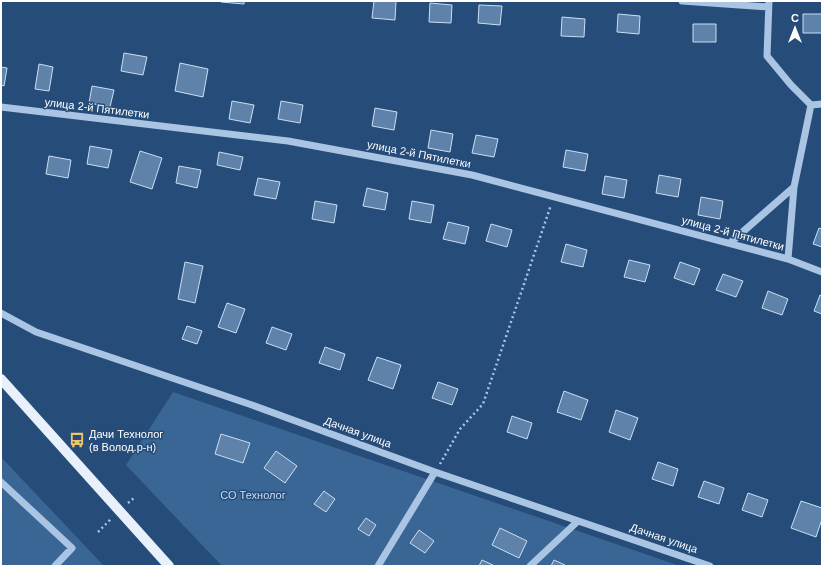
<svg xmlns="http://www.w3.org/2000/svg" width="823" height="567" viewBox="0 0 823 567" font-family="Arial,sans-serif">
  <rect width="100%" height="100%" fill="#264c79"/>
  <path fill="#3a6696" d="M173,392L680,566H222L126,465Z
    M1,457L104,566H1Z"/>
  <path fill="#5e82aa" stroke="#cbdef3" d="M221,1H244V4L221,2Z
    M374,1H396L395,20L372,18Z
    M430,3L452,5L451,23L429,22Z
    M479,5L502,6L500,25L478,23Z
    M618,14L640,16L639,34L617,32Z
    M803,14H822V33H803Z
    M562,17L585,19L584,37L561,36Z
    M693,24H716V42H693Z
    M124,53L147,57L143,75L121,71Z
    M180,63L208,69L203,97L175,91Z
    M39,64L53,67L49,91L35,89Z
    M1,67L7,68L4,86L1,85Z
    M92,86L114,90L110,107L89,103Z
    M232,101L254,105L250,123L229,119Z
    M281,101L303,105L300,123L278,119Z
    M375,108L397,112L394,130L372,126Z
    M431,130L453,134L450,152L428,148Z
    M476,135L498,139L494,157L472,153Z
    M90,146L112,150L108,168L87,164Z
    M566,150L588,154L585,171L563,167Z
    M140,151L162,158L152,189L130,182Z
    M219,152L243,157L240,170L217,165Z
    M49,156L71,160L68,178L46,174Z
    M179,166L201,170L197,188L176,183Z
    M659,175L681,179L678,197L656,193Z
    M605,176L627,180L624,198L602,194Z
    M258,178L280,182L276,199L254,195Z
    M367,188L388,193L385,210L363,206Z
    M701,197L723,201L720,219L698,215Z
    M315,201L337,205L334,223L312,219Z
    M412,201L434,205L431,223L409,219Z
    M448,222L469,227L465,244L443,239Z
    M491,224L512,230L507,247L486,241Z
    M819,228L822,229V247L813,244Z
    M566,244L587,250L583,267L561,262Z
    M629,260L650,265L645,282L624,277Z
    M185,262L203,266L195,303L178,299Z
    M680,262L700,269L694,285L674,278Z
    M723,274L743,281L736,297L716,290Z
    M768,291L788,299L782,315L762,308Z
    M820,295L822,296V314L814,311Z
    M227,303L245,309L236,333L218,327Z
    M187,326L202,331L197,344L182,339Z
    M272,327L292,334L286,350L266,343Z
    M325,347L345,354L340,370L319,363Z
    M377,357L401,365L393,389L368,380Z
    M438,382L458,389L452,405L432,398Z
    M564,391L588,400L581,420L557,412Z
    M616,410L638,418L630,440L609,432Z
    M512,416L532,423L527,439L507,432Z
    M221,434L250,443L243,463L215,454Z
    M276,451L297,466L285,483L264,468Z
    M658,462L678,469L673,486L652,479Z
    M704,481L724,488L719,504L698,497Z
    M324,491L335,499L326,512L314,504Z
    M748,493L768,500L762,517L742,510Z
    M801,501L822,508V519L816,537L791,528Z
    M366,518L376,525L369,536L358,529Z
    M500,528L527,541L519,558L492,545Z
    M419,530L434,541L425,553L410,543Z
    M482,560L495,566H479Z
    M554,560L565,565L564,566H551Z"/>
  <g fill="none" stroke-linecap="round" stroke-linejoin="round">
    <path stroke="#a9c5e3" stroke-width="2.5" stroke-dasharray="2 3" stroke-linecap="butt" d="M440,464L460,429L483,404L551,205
      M128,503L134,498
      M98,532L111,519"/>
    <path stroke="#a9c5e3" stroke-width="7" d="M682,1L768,7
      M769,1L767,56L791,85L811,105L822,104
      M1,107L288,141L472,175L788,259L822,272
      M730,243L794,187
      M788,259L794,187L811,105
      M1,313L36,332L252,405L435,472L710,566
      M1,482L72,548L55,566
      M378,566L435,472
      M530,566L578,521"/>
    <path stroke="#e8f0fc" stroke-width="10" d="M1,379L169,566"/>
  </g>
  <defs>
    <symbol id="bus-bare" viewBox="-9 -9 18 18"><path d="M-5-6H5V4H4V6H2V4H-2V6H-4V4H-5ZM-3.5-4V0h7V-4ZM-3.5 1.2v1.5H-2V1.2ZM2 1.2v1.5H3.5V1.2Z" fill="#ecc46e" stroke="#264c79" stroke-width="2.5" paint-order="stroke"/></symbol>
  </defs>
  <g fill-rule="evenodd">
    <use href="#bus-bare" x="66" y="429" width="22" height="22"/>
  </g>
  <g text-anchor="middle" stroke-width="3" stroke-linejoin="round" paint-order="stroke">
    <g font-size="11" fill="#fff" stroke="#264c79">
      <text transform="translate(97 108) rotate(7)" y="4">улица 2-й Пятилетки</text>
      <text transform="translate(419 154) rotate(11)" y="4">улица 2-й Пятилетки</text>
      <text transform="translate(733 233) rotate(15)" y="4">улица 2-й Пятилетки</text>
      <text transform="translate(358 432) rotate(20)" y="4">Дачная улица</text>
      <text transform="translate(664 538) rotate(19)" y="4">Дачная улица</text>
    </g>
    <g font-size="11" fill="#fff" stroke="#264c79" text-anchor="start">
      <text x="89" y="438">Дачи Технолог<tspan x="89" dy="13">(в Волод.р-н)</tspan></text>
    </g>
    <g font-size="11" fill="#cbdef3" stroke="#264c79">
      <text x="253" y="499">СО Технолог</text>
    </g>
  </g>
  <rect width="823" height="567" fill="none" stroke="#ffffff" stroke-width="4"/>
  <g transform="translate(795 28)" stroke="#264c79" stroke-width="3" paint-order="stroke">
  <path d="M0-3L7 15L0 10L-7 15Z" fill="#ffffff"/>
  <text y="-6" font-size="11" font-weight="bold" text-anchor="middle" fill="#ffffff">С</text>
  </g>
</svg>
